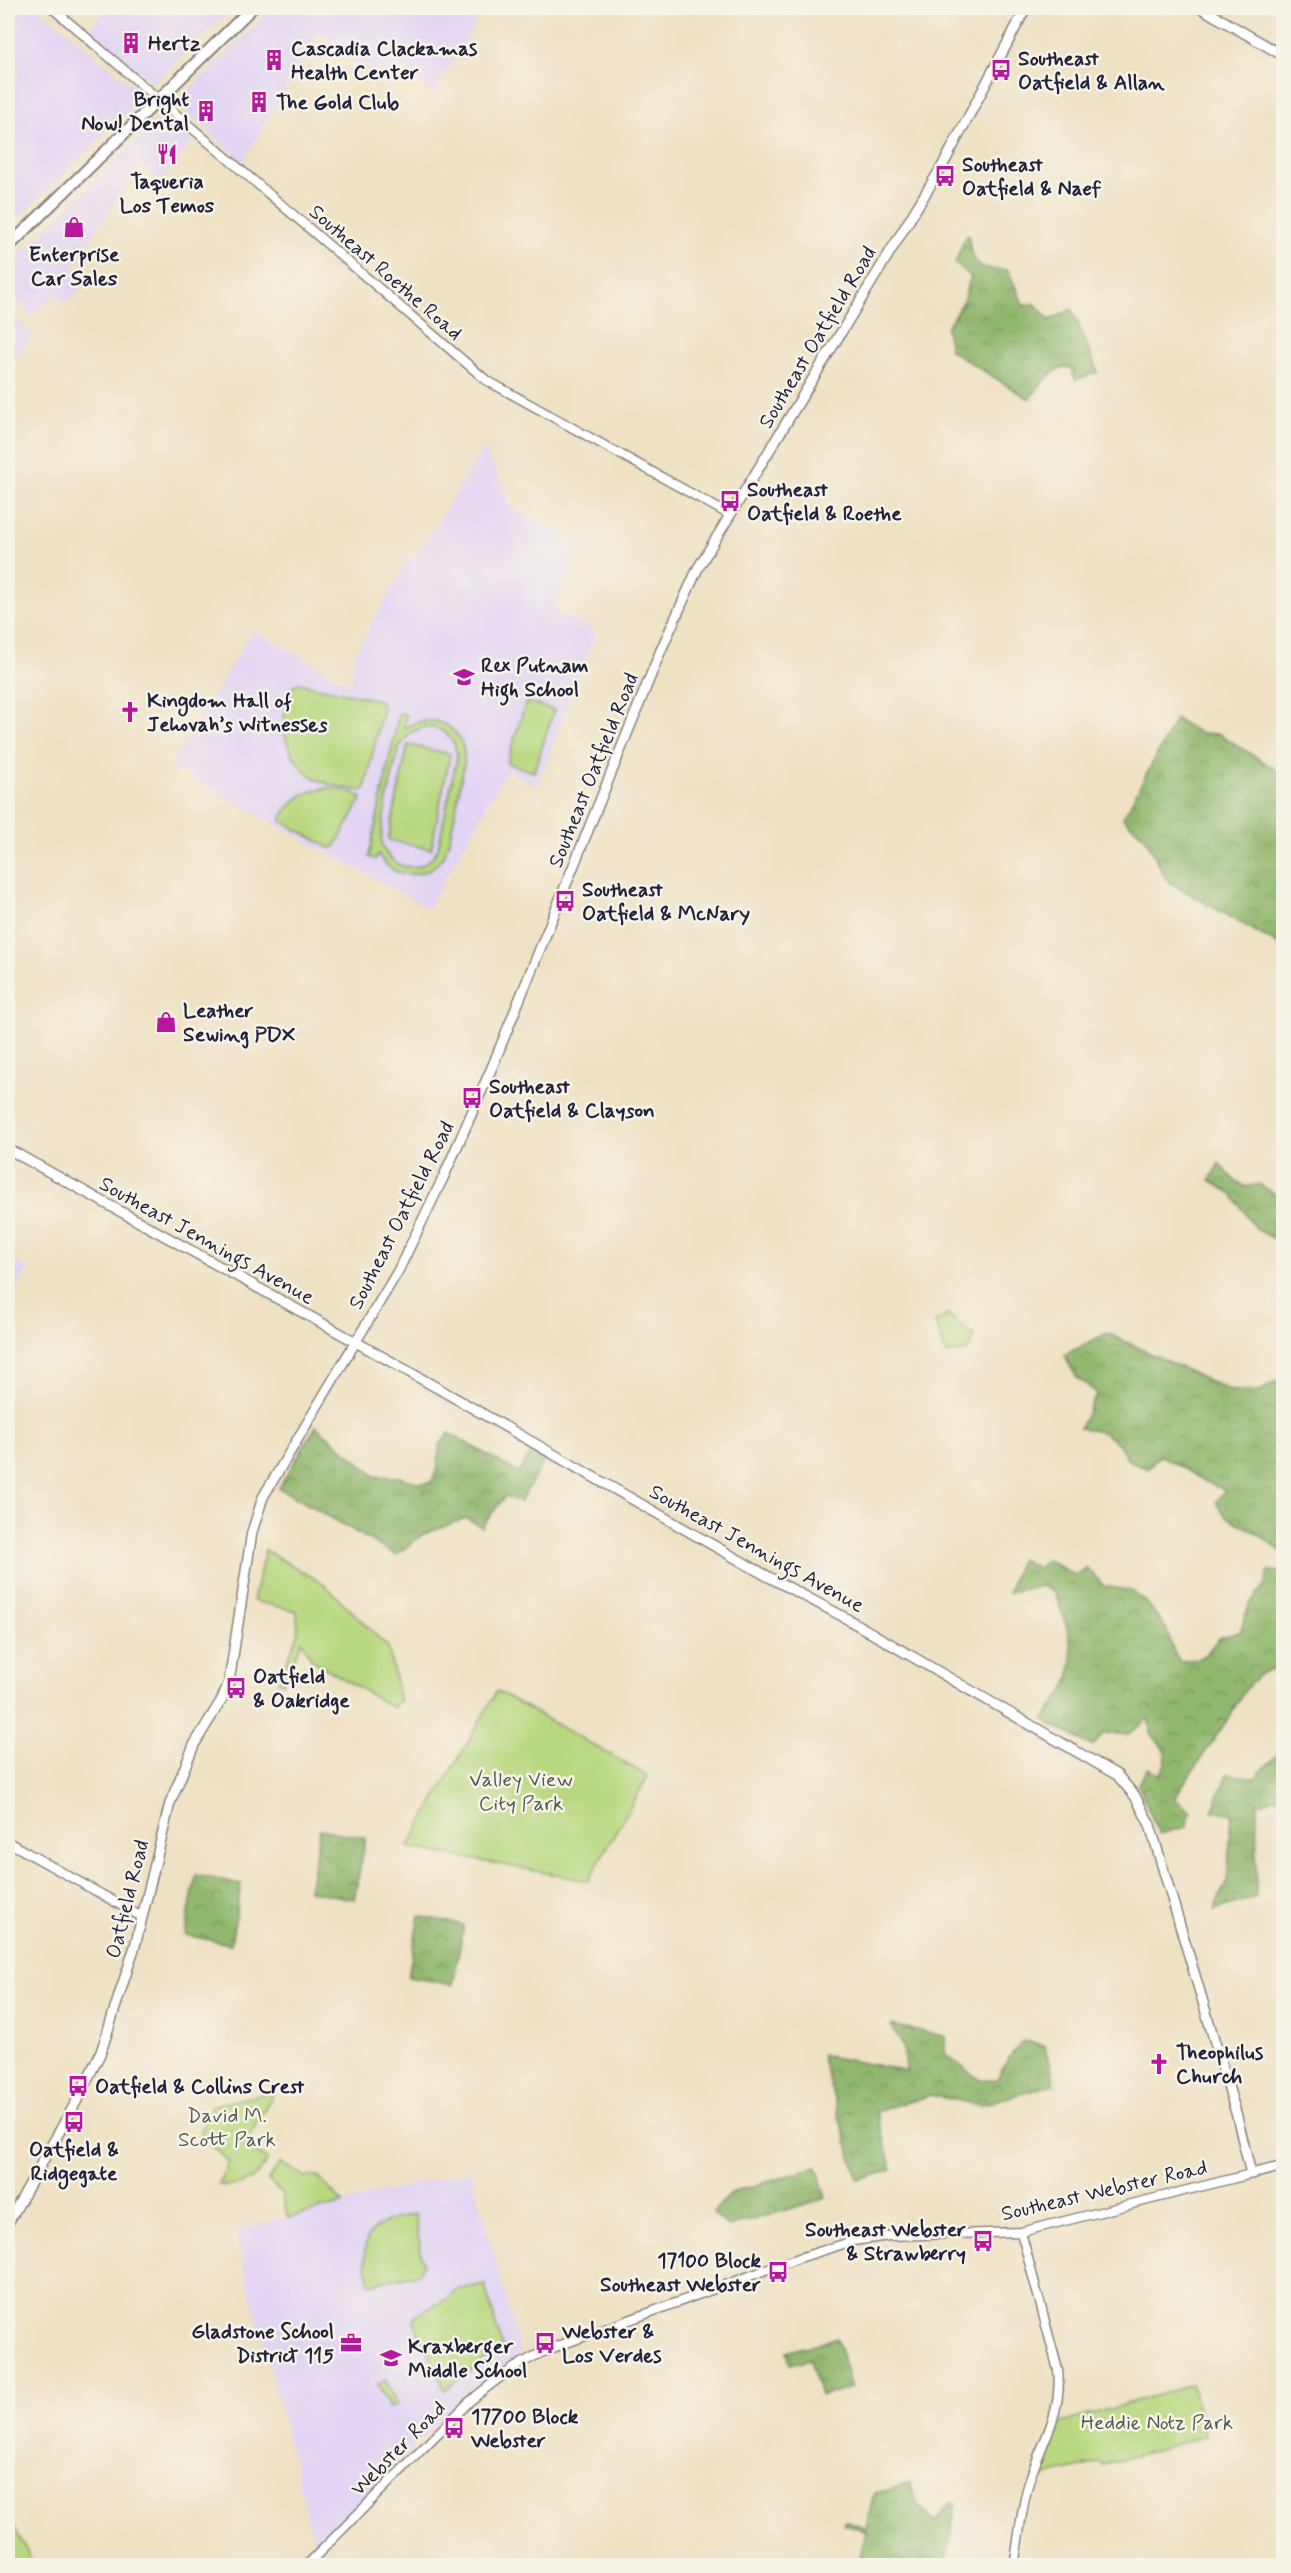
<svg xmlns="http://www.w3.org/2000/svg" width="1291" height="2573" viewBox="0 0 1291 2573" font-family="Mynerve,sans-serif">
  <defs>
    <pattern id="forest-crowns" width="20" height="18" patternUnits="userSpaceOnUse" patternTransform="scale(1.5)"><rect width="20" height="18" fill="#92b86e"/><path d="M2 6a3 3 0 1 1 6 0M12 15a3 3 0 1 1 6 0" fill="none" stroke="#77955c"/></pattern>
  </defs>
  <rect width="100%" height="100%" fill="#f7f3e8"/>
  <filter id="ink" filterUnits="userSpaceOnUse"><feTurbulence type="fractalNoise" baseFrequency=".0167" numOctaves="2"/><feDisplacementMap in="SourceGraphic" scale="12" xChannelSelector="R" yChannelSelector="G"/><feConvolveMatrix kernelMatrix="1 2 1 2 8 2 1 2 1" color-interpolation-filters="sRGB"/></filter>
  <filter id="wash" filterUnits="userSpaceOnUse"><feTurbulence type="fractalNoise" baseFrequency=".008" numOctaves="4" result="noise"/><feDisplacementMap in="SourceGraphic" scale="24" xChannelSelector="R" yChannelSelector="G"/><feGaussianBlur stdDeviation="1.35" result="paint"/><feColorMatrix in="noise" values="0 0 0 0 0 0 0 0 0 0 0 0 0 0 0 0 0 1.4 0 .05"/><feComposite in="paint" operator="in"/></filter>
  <g filter="url(#wash)">
    <rect width="100%" height="100%" fill="#efe1c3"/>
    <path fill="#e2d4f3" d="M8,8H38L141,93V98L8,228V91L19,75L8,65Z
      M105,8H234L153,83L91,30Z
      M272,8H484L434,94L398,65L390,77L377,67L372,74L319,32L243,162L176,103Z
      M165,113L194,139L162,181L141,165L125,185L73,266L89,279L66,304L55,294L33,316L8,292V266Z
      M8,311L34,336L8,365Z
      M483,447L505,490L507,504L578,545L554,610L596,631L537,786L507,770L428,908L171,766L253,630L350,684L354,655L410,557L416,558Z
      M8,1258L28,1269L8,1306Z
      M470,2170L521,2353L472,2388L315,2546L235,2231Z"/>
    <path fill="#b8d87f" stroke="#6d7d5d" stroke-width="1.5" fill-rule="evenodd" d="M298,683L379,700L383,707L365,789L361,791C347,788 328,786 316,779C296,768 282,741 284,719C284,709 289,697 292,687Z
      M526,702L554,710L534,772L507,763Z
      M399,713L406,715L404,728C434,709 468,729 464,764C459,786 453,839 443,856C437,867 425,874 412,874C397,875 386,867 378,854L376,859L369,857ZM424,727C443,726 456,738 457,757L438,848C433,859 425,866 413,867C398,868 385,857 382,843C379,829 395,762 400,746L410,733Z
      M408,745L450,754L431,849L388,840Z
      M330,788L352,792L362,798L335,847L330,848L281,821C289,800 307,789 330,788Z
      M949,1315L975,1337L967,1351L946,1354L935,1322Z
      M265,1550L323,1583L388,1647L400,1700L393,1708L312,1660L302,1641L283,1684L278,1682L298,1635L297,1611L253,1601Z
      M497,1691L648,1776L588,1881L408,1847Z
      M275,2091L244,2145L268,2159C258,2178 242,2189 219,2185L229,2162L200,2134L211,2106Z
      M280,2163L305,2177L317,2176L343,2203L288,2218L282,2194L268,2180Z
      M415,2214L423,2265L419,2274L370,2284C358,2235 366,2224 415,2214Z
      M485,2285L502,2347L445,2390L414,2322L416,2315L443,2301L459,2289Z
      M386,2380L397,2405L389,2408L378,2384Z
      M1192,2385L1205,2436L1103,2465L1102,2462L1039,2477L1061,2423Z
      M8,2516L34,2565H8Z"/>
    <path fill="url(#forest-crowns)" stroke="#5a6d54" stroke-width="1.5" d="M969,235C970,265 980,270 1008,270L1024,306L1034,303L1050,320L1072,309L1098,372L1075,380L1072,368C1053,363 1040,387 1029,399L950,350L946,328L962,304L971,277L955,263L964,240Z
      M1176,719L1199,733L1219,734L1283,774V947L1167,881L1145,837L1123,818Z
      M1219,1163L1233,1179L1246,1187L1259,1184L1283,1199V1244L1256,1229L1232,1194L1210,1180Z
      M1107,1333L1231,1391H1260L1283,1378V1553L1259,1534L1225,1516L1216,1502L1225,1490L1210,1484L1160,1455L1148,1469L1127,1459L1119,1444L1102,1432L1080,1428L1097,1393L1077,1378L1064,1355Z
      M316,1426L375,1476L399,1477L420,1483L432,1482L438,1466L439,1446L449,1433L519,1473L532,1450L546,1458L520,1502L505,1496L482,1527L466,1518L424,1534L396,1555L279,1488Z
      M1020,1559L1038,1568L1047,1560L1075,1575L1087,1568L1104,1586L1132,1591L1147,1603L1167,1630L1174,1653L1180,1661C1201,1661 1208,1655 1218,1638L1240,1632L1249,1605L1265,1584L1268,1571L1283,1572V1667L1259,1674L1242,1694L1230,1716L1174,1798L1191,1812L1186,1827L1159,1834L1138,1784L1148,1768L1159,1774C1173,1757 1164,1747 1150,1733L1149,1718L1129,1734H1102L1093,1747L1044,1720C1051,1708 1068,1687 1070,1675C1076,1646 1065,1618 1054,1592L1041,1586L1008,1592Z
      M1283,1748V1795L1257,1804L1256,1897L1214,1910L1227,1880L1232,1813L1212,1812L1227,1774L1255,1778Z
      M320,1829L366,1838L354,1899L309,1891Z
      M196,1875L241,1884L231,1944L185,1935Z
      M419,1916L464,1925L453,1985L408,1977Z
      M891,2025L945,2036V2054L980,2080L997,2079L1009,2057L1024,2041L1044,2045L1055,2084L980,2105L931,2095L876,2111L892,2170L858,2180L821,2055L906,2071L903,2046Z
      M817,2167L826,2198L728,2227L713,2213L730,2193Z
      M837,2338L851,2388L820,2396L810,2359L790,2364L787,2352Z
      M909,2481L918,2505L936,2522L952,2502L955,2504L947,2565H923L900,2561L899,2565H858L866,2532L844,2524L846,2521L866,2529L874,2493L890,2490Z"/>
  </g>
  <g filter="url(#ink)">
    <g fill="none" stroke-linecap="round" stroke-linejoin="round">
      <defs>
        <path id="tertiary" d="M52,8L486,380L730,515
          M8,1842L142,1917
          M306,2566L469,2402C494,2381 519,2362 550,2349L796,2259L853,2241L889,2236L1021,2232L1251,2174
          M1014,2566C1019,2538 1021,2509 1029,2482C1041,2442 1063,2415 1058,2370L1021,2232"/>
        <path id="secondary" d="M1201,8L1284,56
          M8,1149L390,1361L767,1576L842,1616L1117,1775L1135,1796L1150,1825L1237,2116L1251,2174L1284,2166
          M8,2223L76,2102L101,2052L135,1946L170,1803L194,1745L222,1699L229,1682L252,1532L263,1497L398,1271L444,1176L493,1065L661,650L698,568L944,163L1026,8"/>
        <path id="primary" d="M8,247L252,8"/>
      </defs>
      <use href="#tertiary" stroke="#88827f" stroke-width="11"/>
      <use href="#secondary" stroke="#88827f" stroke-width="12"/>
      <use href="#primary" stroke="#88827f" stroke-width="14"/>
      <use href="#tertiary" stroke="#fff" stroke-width="8"/>
      <use href="#secondary" stroke="#fff" stroke-width="9"/>
      <use href="#primary" stroke="#fff" stroke-width="10"/>
    </g>
  </g>
  <defs>
    <symbol id="building-bare" viewBox="-9 -9 18 18"><path d="M-4-6H4V6H1V3H-1V6H-4ZM-2.5-4.3h1.7v1.8h-1.7ZM.8-4.3h1.7v1.8H.8ZM-2.5-1h1.7V.8h-1.7ZM.8-1h1.7V.8H.8Z" fill="#b5179e" stroke="#f7f3e8" stroke-width="2.5" paint-order="stroke"/></symbol>
    <symbol id="bus-bare" viewBox="-9 -9 18 18"><path d="M-5-6H5V4H4V6H2V4H-2V6H-4V4H-5ZM-3.5-4V0h7V-4ZM-3.5 1.2v1.5H-2V1.2ZM2 1.2v1.5H3.5V1.2Z" fill="#b5179e" stroke="#f7f3e8" stroke-width="2.5" paint-order="stroke"/></symbol>
    <symbol id="restaurant-bare" viewBox="-9 -9 18 18"><path d="M-5-6h1v4h1v-4h1v4h1v-4h1v5L-1.5 .5V6h-2V.5L-5-1ZM5-6V6H3V1.5H1.5Q1.5-4 5-6Z" fill="#b5179e" stroke="#f7f3e8" stroke-width="2.5" paint-order="stroke"/></symbol>
    <symbol id="shop-bare" viewBox="-9 -9 18 18"><path d="M-5-2.5h2.3a2.7 3.5 0 0 1 5.4 0H5L5.5 6h-11ZM-1.5-2.5h3a1.5 2.3 0 0 0-3 0Z" fill="#b5179e" stroke="#f7f3e8" stroke-width="2.5" paint-order="stroke"/></symbol>
    <symbol id="school-bare" viewBox="-9 -9 18 18"><path d="M0-5L7-2L0 1L-7-2ZM-4 1L0 2.5L4 1V4Q0 6-4 4Z" fill="#b5179e" stroke="#f7f3e8" stroke-width="2.5" paint-order="stroke"/></symbol>
    <symbol id="church-bare" viewBox="-9 -9 18 18"><path d="M-1.2-6h2.4v3.5h3.3v2.4h-3.3V6h-2.4V-.1h-3.3v-2.4h3.3Z" fill="#b5179e" stroke="#f7f3e8" stroke-width="2.5" paint-order="stroke"/></symbol>
    <symbol id="office-bare" viewBox="-9 -9 18 18"><path d="M-6-3h4V-5.5h4V-3h4V5H-6ZM-1-4.5V-3h2v-1.5ZM-6 0V1H6V0Z" fill="#b5179e" stroke="#f7f3e8" stroke-width="2.5" paint-order="stroke"/></symbol>
  </defs>
  <g fill-rule="evenodd">
    <use href="#building-bare" x="116" y="28" width="30" height="30"/>
    <use href="#building-bare" x="259" y="45" width="30" height="30"/>
    <use href="#bus-bare" x="986" y="55" width="30" height="30"/>
    <use href="#building-bare" x="244" y="87" width="30" height="30"/>
    <use href="#building-bare" x="191" y="96" width="30" height="30"/>
    <use href="#restaurant-bare" x="152" y="139" width="30" height="30"/>
    <use href="#bus-bare" x="930" y="161" width="30" height="30"/>
    <use href="#shop-bare" x="59" y="212" width="30" height="30"/>
    <use href="#bus-bare" x="715" y="486" width="30" height="30"/>
    <use href="#school-bare" x="449" y="662" width="30" height="30"/>
    <use href="#church-bare" x="115" y="697" width="30" height="30"/>
    <use href="#bus-bare" x="550" y="886" width="30" height="30"/>
    <use href="#shop-bare" x="151" y="1007" width="30" height="30"/>
    <use href="#bus-bare" x="457" y="1083" width="30" height="30"/>
    <use href="#bus-bare" x="221" y="1673" width="30" height="30"/>
    <use href="#church-bare" x="1144" y="2049" width="30" height="30"/>
    <use href="#bus-bare" x="63" y="2071" width="30" height="30"/>
    <use href="#bus-bare" x="59" y="2107" width="30" height="30"/>
    <use href="#bus-bare" x="968" y="2226" width="30" height="30"/>
    <use href="#bus-bare" x="763" y="2257" width="30" height="30"/>
    <use href="#office-bare" x="336" y="2328" width="30" height="30"/>
    <use href="#bus-bare" x="530" y="2328" width="30" height="30"/>
    <use href="#school-bare" x="376" y="2343" width="30" height="30"/>
    <use href="#bus-bare" x="439" y="2413" width="30" height="30"/>
  </g>
  <g text-anchor="middle" stroke-width="5" stroke-linejoin="round" paint-order="stroke">
    <g font-size="21" font-weight="bold" fill="#22223b" stroke="#f7f3e8" text-anchor="start">
      <text x="148" y="50">Hertz</text>
      <text x="291" y="55">Cascadia Clackamas<tspan x="291" dy="24">Health Center</tspan></text>
      <text x="1018" y="65">Southeast<tspan x="1018" dy="24">Oatfield &amp; Allan</tspan></text>
      <text x="189" y="106" text-anchor="end">Bright<tspan x="189" dy="24">Now! Dental</tspan></text>
      <text x="276" y="109">The Gold Club</text>
      <text x="962" y="171">Southeast<tspan x="962" dy="24">Oatfield &amp; Naef</tspan></text>
      <text x="167" y="188" text-anchor="middle">Taqueria<tspan x="167" dy="24">Los Temos</tspan></text>
      <text x="74" y="261" text-anchor="middle">Enterprise<tspan x="74" dy="24">Car Sales</tspan></text>
      <text x="747" y="496">Southeast<tspan x="747" dy="24">Oatfield &amp; Roethe</tspan></text>
      <text x="481" y="672">Rex Putnam<tspan x="481" dy="24">High School</tspan></text>
      <text x="147" y="707">Kingdom Hall of<tspan x="147" dy="24">Jehovah’s Witnesses</tspan></text>
      <text x="582" y="896">Southeast<tspan x="582" dy="24">Oatfield &amp; McNary</tspan></text>
      <text x="183" y="1017">Leather<tspan x="183" dy="24">Sewing PDX</tspan></text>
      <text x="489" y="1093">Southeast<tspan x="489" dy="24">Oatfield &amp; Clayson</tspan></text>
      <text x="253" y="1683">Oatfield<tspan x="253" dy="24">&amp; Oakridge</tspan></text>
      <text x="1176" y="2059">Theophilus<tspan x="1176" dy="24">Church</tspan></text>
      <text x="95" y="2093">Oatfield &amp; Collins Crest</text>
      <text x="74" y="2156" text-anchor="middle">Oatfield &amp;<tspan x="74" dy="24">Ridgegate</tspan></text>
      <text x="966" y="2236" text-anchor="end">Southeast Webster<tspan x="966" dy="24">&amp; Strawberry</tspan></text>
      <text x="761" y="2267" text-anchor="end">17100 Block<tspan x="761" dy="24">Southeast Webster</tspan></text>
      <text x="334" y="2338" text-anchor="end">Gladstone School<tspan x="334" dy="24">District 115</tspan></text>
      <text x="562" y="2338">Webster &amp;<tspan x="562" dy="24">Los Verdes</tspan></text>
      <text x="408" y="2353">Kraxberger<tspan x="408" dy="24">Middle School</tspan></text>
      <text x="471" y="2423">17700 Block<tspan x="471" dy="24">Webster</tspan></text>
    </g>
    <g font-size="21" fill="#22223b" stroke="#f7f3e8">
      <text transform="translate(386 272) rotate(41)" y="7">Southeast Roethe Road</text>
      <text transform="translate(817 337) rotate(-59)" y="7">Southeast Oatfield Road</text>
      <text transform="translate(593 770) rotate(-68)" y="7">Southeast Oatfield Road</text>
      <text transform="translate(401 1215) rotate(-63)" y="7">Southeast Oatfield Road</text>
      <text transform="translate(207 1240) rotate(29)" y="7">Southeast Jennings Avenue</text>
      <text transform="translate(757 1548) rotate(29)" y="7">Southeast Jennings Avenue</text>
      <text transform="translate(127 1899) rotate(-76)" y="7">Oatfield Road</text>
      <text transform="translate(1104 2190) rotate(-13)" y="7">Southeast Webster Road</text>
      <text transform="translate(398 2448) rotate(-45)" y="7">Webster Road</text>
    </g>
    <g font-size="21" fill="#4f594f" stroke="#f7f3e8">
      <text x="521" y="1786">Valley View<tspan x="521" dy="24">City Park</tspan></text>
      <text x="227" y="2122">David M.<tspan x="227" dy="24">Scott Park</tspan></text>
      <text x="1157" y="2429">Heddie Notz Park</text>
    </g>
  </g>
  <rect width="1291" height="2573" fill="none" stroke="#f7f3e8" stroke-width="30"/>
</svg>
